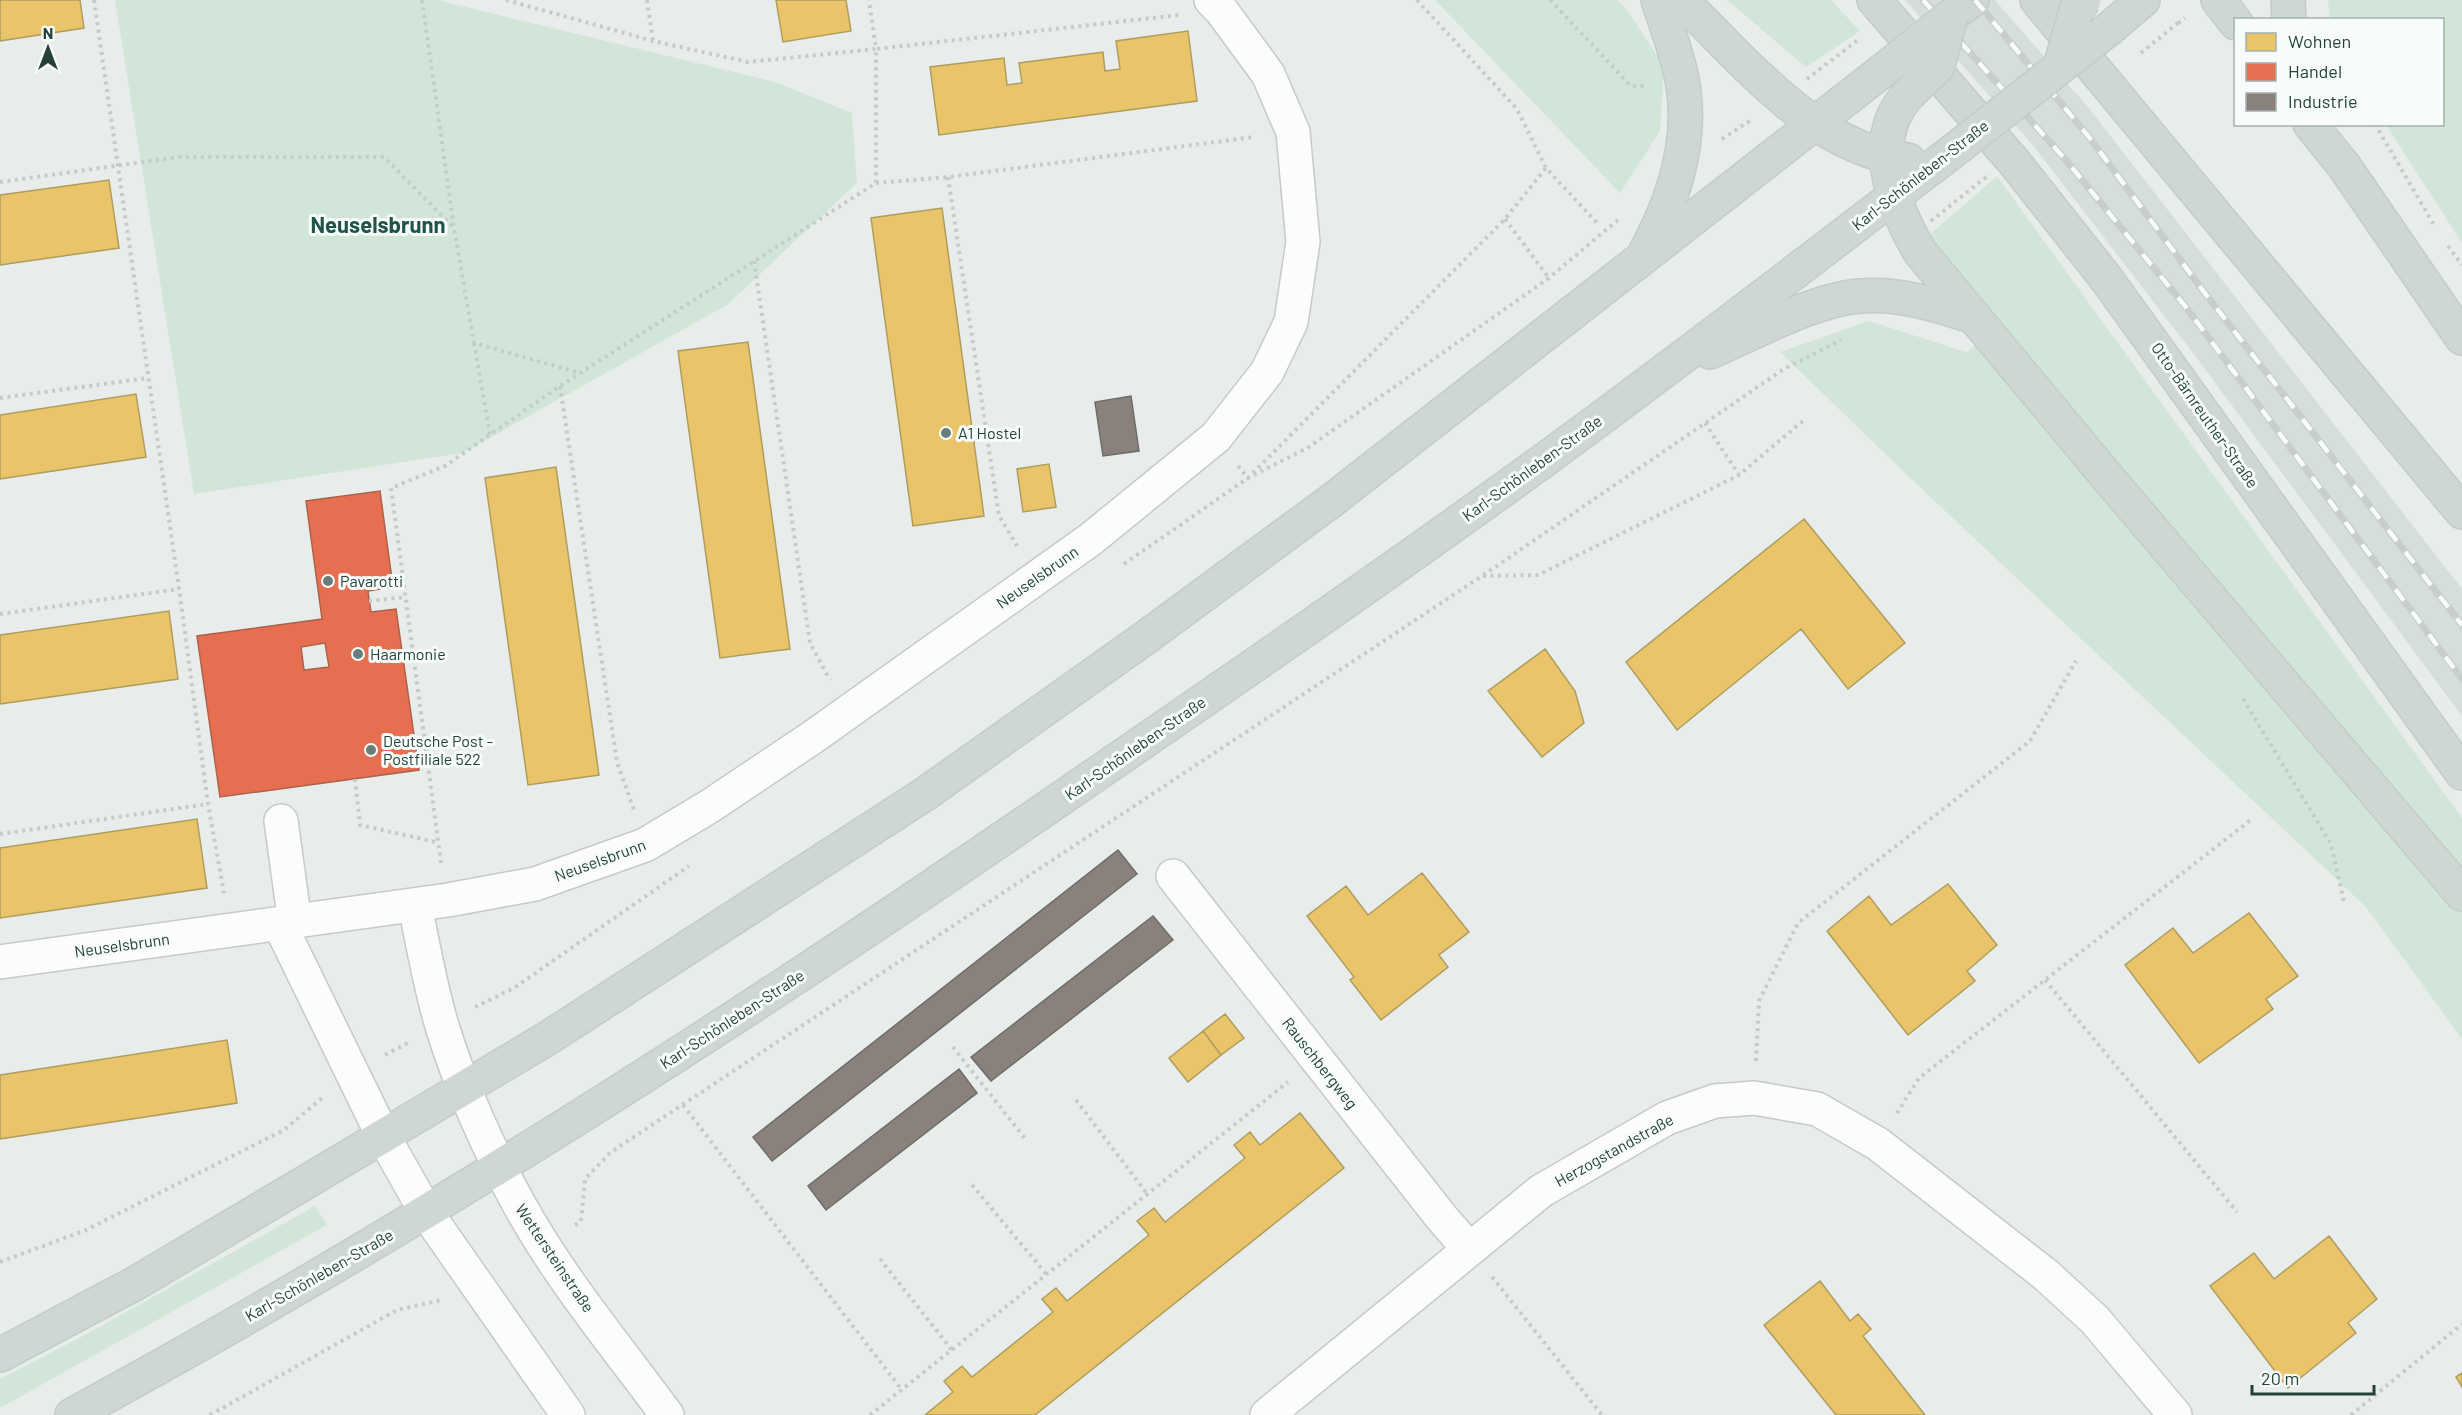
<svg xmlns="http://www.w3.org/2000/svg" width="2462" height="1415" viewBox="0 0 2462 1415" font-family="Barlow,sans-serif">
  <rect width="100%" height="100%" fill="#e8edeb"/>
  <path fill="#d6dedb" d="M1905,0H1995L2088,107L2462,589V716L2196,357L2035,148Z"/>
  <path fill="#d1e6d8" d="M115,0H437L775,82L852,113L857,183L727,305L463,453L194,494Z
    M1435,0H1617L1626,8L1664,66L1660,131L1620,193Z
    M1727,0H1831L1860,31L1806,67Z
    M2328,0H2462V243L2386,125L2442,124V20L2330,19Z
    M1997,176L2462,818V1039L2366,907L1907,475L1780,352L1869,321L1966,352L2003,328L1927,237Z
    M315,1206L327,1225L0,1408V1379L85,1335Z"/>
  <path fill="#e9c46a" stroke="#ae9d5c" stroke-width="1.5" d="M0,0H80L84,28L0,41Z
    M776,0H846L851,31L783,42Z
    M1188,31L1197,101L939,135L930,67L1004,58L1007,85L1022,83L1019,63L1103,52L1105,71L1120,69L1116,41Z
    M109,180L119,248L0,265V195Z
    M942,208L984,516L913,526L871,218Z
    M748,342L790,649L720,658L678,351Z
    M136,394L146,457L0,479V415Z
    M1049,464L1056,507L1023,512L1017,469Z
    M556,467L599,775L528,785L485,478Z
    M1804,519L1905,643L1848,689L1801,629L1677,730L1626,662Z
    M169,611L178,679L0,704V635Z
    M1545,649L1575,691L1584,723L1542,757L1488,691Z
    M197,819L207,888L0,918V848Z
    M1422,873L1469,932L1439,955L1448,967L1381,1020L1350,980L1354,977L1307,916L1346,886L1368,915Z
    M1948,884L1997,945L1967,971L1975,981L1908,1035L1827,931L1869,896L1891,925Z
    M2249,913L2298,976L2266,999L2273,1009L2199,1063L2125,965L2173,928L2193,953Z
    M1225,1014L1244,1038L1221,1055L1203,1031Z
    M1203,1031L1221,1055L1188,1082L1169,1058Z
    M227,1040L237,1103L0,1139V1075Z
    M1300,1113L1344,1168L1035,1415H925L953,1392L944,1381L962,1366L972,1377L1053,1312L1042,1299L1056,1288L1067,1301L1149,1235L1137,1221L1154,1208L1165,1222L1245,1158L1234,1145L1250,1132L1260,1145Z
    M2329,1236L2377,1299L2348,1323L2356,1333L2288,1388L2210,1286L2254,1253L2274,1279Z
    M1820,1281L1850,1321L1858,1314L1871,1329L1863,1336L1925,1415H1836L1764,1325Z
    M2462,1373V1387L2456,1377Z"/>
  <path fill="#e76f51" stroke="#ac624a" stroke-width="1.5" fill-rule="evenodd" d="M380,491L393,587L368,591L371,612L396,609L419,770L220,797L197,636L322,619L306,501ZM325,643L329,667L304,670L301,647Z"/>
  <path fill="#8a817c" stroke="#6b6e68" stroke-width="1.5" d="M1131,396L1139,451L1103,456L1095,402Z
    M1118,850L1137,874L772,1161L753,1137Z
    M1153,916L1173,940L991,1081L971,1057Z
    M959,1069L977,1093L826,1210L808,1186Z"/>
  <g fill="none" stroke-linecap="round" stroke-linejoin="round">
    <defs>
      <path id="minor" d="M281,821L295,923
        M1173,876L1442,1218L1469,1249
        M415,905C423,945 430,986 442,1026C460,1085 490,1152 520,1206C561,1280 617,1347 667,1415
        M280,925L383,1136L426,1212L568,1415
        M0,962L448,900L535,884L645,845L710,806L813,737L1091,539L1216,437L1267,372L1291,322L1303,242L1293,132L1268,74L1221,10L1211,0
        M1267,1415L1541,1191L1667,1118L1715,1101L1754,1098L1817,1109L1878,1144L2046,1275L2095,1320L2175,1415"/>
      <path id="major" d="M1681,0C1746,62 1812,148 1908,160
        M1874,0L2014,162L2105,277L2462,773
        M2037,0L2462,512
        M2218,0L2236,23
        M2288,0L2289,20
        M1951,16L1972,0
        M2110,28L2143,0
        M1910,93C1866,137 1893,206 1920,252L2108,478L2462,894
        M2310,124L2344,166L2462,338
        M1646,251C1677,194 1696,130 1679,66C1673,43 1665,22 1658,0
        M1710,352C1754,333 1814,299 1861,296C1900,293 1938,305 1974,317
        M0,1355L136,1283L548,1038L925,794L1145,638L1331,501L1886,68
        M72,1415C420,1226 753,1011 1079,786C1236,678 1393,570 1547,458C1685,357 1821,252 1957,148"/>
    </defs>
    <use href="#minor" stroke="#c5cac8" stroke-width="36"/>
    <use href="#major" stroke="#c3ccc9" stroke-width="36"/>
    <path stroke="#c3ccca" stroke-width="4" stroke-dasharray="3 4.5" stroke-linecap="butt" d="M94,0L179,589L208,804L224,893
      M422,0L454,228L474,343L580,373
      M506,0L653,41L748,62L876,49L869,0
      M647,0L653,41
      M1417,0L1517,109L1546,168L1598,224
      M1550,0L1631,86H1644
      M2178,23L2185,18
      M2375,124L2434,225
      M1722,139L1751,120
      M948,177L999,516L1017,546
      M0,182L179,157H384L454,228
      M876,183L948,177L1254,137
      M1505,219L1549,278
      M2448,246L2462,265
      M754,261L810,643L830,680
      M474,343L490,434
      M560,386L617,762L634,810
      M0,398L148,378
      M1705,423L1739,475
      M1238,466L1248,478L1505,219L1546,168
      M1124,564L1248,478L1309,447L1549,278L1619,219
      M1483,576L1538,575L1739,475L1805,419
      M369,601L406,597
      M0,614L179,589
      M2243,699L2331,844L2344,902
      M355,779L360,825L436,842
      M0,834L208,804
      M441,863L391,488L445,466L560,386L876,183V49L1179,15
      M2045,980L2237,1212
      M475,1007L514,988L689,866
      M953,1047L1027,1141
      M385,1055L408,1043
      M1756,1061L1759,1001L1798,923L2030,741L2076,661
      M1076,1100L1148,1195
      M683,1105L902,1390
      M1897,1113L1919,1078L2252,819
      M972,1185L1047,1275
      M575,1225L581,1221L585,1179L611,1152L1482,576L1784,369L1841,340
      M880,1259L952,1350
      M0,1262L86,1230L284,1130L322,1098
      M1492,1277L1602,1415
      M210,1415L397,1310L442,1300
      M870,1415L1288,1082
      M2351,1415L2462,1324"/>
    <use href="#minor" stroke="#fcfcfc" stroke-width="33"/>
    <use href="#major" stroke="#cfd7d5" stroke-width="33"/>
    <defs>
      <path id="rail" d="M1923,0L2065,159L2185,306L2462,679
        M1975,0L2089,137L2204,292L2462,625"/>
    </defs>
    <use href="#rail" stroke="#c9cdcc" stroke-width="7"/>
    <use href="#rail" stroke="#f7fbf9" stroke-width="4.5" stroke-dasharray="14" stroke-linecap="butt"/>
    <defs>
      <path id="major-bridge" d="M2060,67L2076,11L2084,0
        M1886,68L1951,16
        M1910,93L1938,66L1951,16
        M1957,148L2110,28"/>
    </defs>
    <use href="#major-bridge" stroke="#c3ccc9" stroke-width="36" stroke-linecap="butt"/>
    <path stroke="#c3ccca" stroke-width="4" stroke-dasharray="3 4.5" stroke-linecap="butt" d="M2141,53L2178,23
      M1807,79L1859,39
      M1931,221L1990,174"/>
    <use href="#major-bridge" stroke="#cfd7d5" stroke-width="33"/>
  </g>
  <g fill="#697e78" stroke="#f7fbf9" stroke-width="2">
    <circle cx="946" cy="433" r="6"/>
    <circle cx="328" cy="581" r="6"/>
    <circle cx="358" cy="654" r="6"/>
    <circle cx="371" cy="750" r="6"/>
  </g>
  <g text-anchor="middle" stroke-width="6" stroke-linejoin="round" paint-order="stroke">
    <g font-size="16" fill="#24423a" stroke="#f7fbf9">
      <text transform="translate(1920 175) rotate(-38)" y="6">Karl-Schönleben-Straße</text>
      <text transform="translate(2205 415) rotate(55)" y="6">Otto-Bärnreuther-Straße</text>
      <text transform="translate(1532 468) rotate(-36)" y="6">Karl-Schönleben-Straße</text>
      <text transform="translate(1037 577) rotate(-35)" y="6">Neuselsbrunn</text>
      <text transform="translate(1135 748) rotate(-35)" y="6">Karl-Schönleben-Straße</text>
      <text transform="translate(600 860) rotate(-20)" y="6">Neuselsbrunn</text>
      <text transform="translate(122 945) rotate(-8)" y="6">Neuselsbrunn</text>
      <text transform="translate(732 1019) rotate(-33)" y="6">Karl-Schönleben-Straße</text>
      <text transform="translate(1320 1063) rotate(52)" y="6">Rauschbergweg</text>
      <text transform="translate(1614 1150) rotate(-29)" y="6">Herzogstandstraße</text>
      <text transform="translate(555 1258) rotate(56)" y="6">Wettersteinstraße</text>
      <text transform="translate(319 1275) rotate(-30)" y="6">Karl-Schönleben-Straße</text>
    </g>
    <g font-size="16" fill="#24423a" stroke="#f7fbf9" text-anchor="start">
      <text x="958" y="439">A1 Hostel</text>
      <text x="340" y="587">Pavarotti</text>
      <text x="370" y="660">Haarmonie</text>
      <text x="383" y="747">Deutsche Post -<tspan x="383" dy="18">Postfiliale 522</tspan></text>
    </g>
    <g font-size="22" font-weight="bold" fill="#1f5548" stroke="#f7fbf9">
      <text x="378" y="233">Neuselsbrunn</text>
    </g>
  </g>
  <rect x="2234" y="18" width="210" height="108" fill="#f7fbf9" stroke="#a3b1ad" stroke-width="1.5"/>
  <rect x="2246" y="33" width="30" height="18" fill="#e9c46a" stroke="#a3b1ad" stroke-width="1.5"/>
  <text x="2288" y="48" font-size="18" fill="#24423a">Wohnen</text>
  <rect x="2246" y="63" width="30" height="18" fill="#e76f51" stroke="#a3b1ad" stroke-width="1.5"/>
  <text x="2288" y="78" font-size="18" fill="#24423a">Handel</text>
  <rect x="2246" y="93" width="30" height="18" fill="#8a817c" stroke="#a3b1ad" stroke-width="1.5"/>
  <text x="2288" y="108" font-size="18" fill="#24423a">Industrie</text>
  <g transform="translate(48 48)" stroke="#f7fbf9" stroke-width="4.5" paint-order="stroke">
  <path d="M0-4.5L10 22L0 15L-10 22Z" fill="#24423a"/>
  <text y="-9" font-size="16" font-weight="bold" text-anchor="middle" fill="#24423a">N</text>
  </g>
  <path d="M2252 1385v9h122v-9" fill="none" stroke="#24423a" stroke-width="3"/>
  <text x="2261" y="1385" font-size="18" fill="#24423a" stroke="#f7fbf9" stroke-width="4.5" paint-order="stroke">20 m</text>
</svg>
